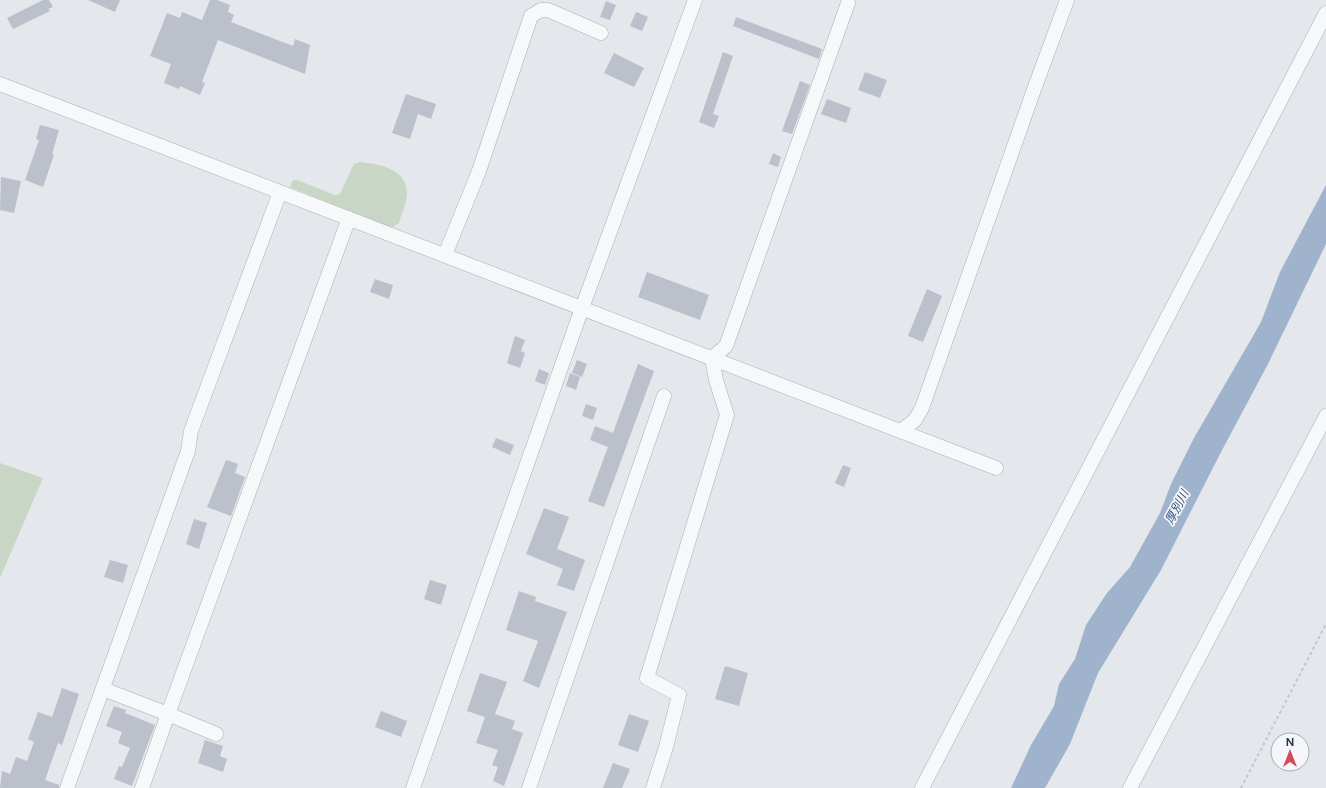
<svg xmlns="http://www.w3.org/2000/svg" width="1326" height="788" viewBox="0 0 1326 788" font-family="Figtree,'Noto Sans JP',sans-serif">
  <rect width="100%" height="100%" fill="#e4e7ec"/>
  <path fill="#c9d6c5" d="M360,162C379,164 407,169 407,193C407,203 401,214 399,223L392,227L387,226L290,187L292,181L297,180L335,195L340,194L354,164Z
    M0,463L43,478L0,578Z"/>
  <path fill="#9fb4cc" d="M1326,185V244L1268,364L1220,454L1161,570L1098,673L1070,744L1045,788H1011L1031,745L1054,706L1059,684L1075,659L1086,625L1107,593L1130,567L1160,513L1171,484L1194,438L1261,322L1280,272Z"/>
  <path fill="#bbc0ca" d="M43,0H49L53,7L48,9L50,11L13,29L7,18Z
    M88,0H120L115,12Z
    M210,0H217L230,5L228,12L234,15L231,22L293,46L295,39L310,45L305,74L218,40L202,82L205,83L200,95L180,86L179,89L164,83L171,64L150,56L167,13L180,18L182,12L202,20Z
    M606,1L616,5L610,20L600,17Z
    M636,12L648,17L642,31L630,26Z
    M736,17L822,49L819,59L733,26Z
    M723,52L733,56L713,114L719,116L714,128L699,122Z
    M614,53L644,68L634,87L604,73Z
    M865,72L887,80L880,98L858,90Z
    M800,81L810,85L792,134L782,131Z
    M406,94L436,104L431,119L418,114L410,139L392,133Z
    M827,99L851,108L846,123L821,114Z
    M40,125L59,130L52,154L54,155L43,187L25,180L39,140L36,139Z
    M773,153L781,157L778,167L769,164Z
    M1,177L21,181L14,213L0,210Z
    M647,272L709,295L700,320L638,297Z
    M375,279L393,285L389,299L370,292Z
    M927,289L942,296L923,342L908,336Z
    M515,336L525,340L521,351L525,353L520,368L507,363Z
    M577,360L587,364L582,377L572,373Z
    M638,364L654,371L604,507L588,501L608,447L590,440L595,426L613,433Z
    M539,369L549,373L545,385L535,381Z
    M570,373L580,377L576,390L566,386Z
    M586,404L597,408L593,420L582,416Z
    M496,438L514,445L510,455L492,447Z
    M226,460L238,464L235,473L245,477L231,516L207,507Z
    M843,465L851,468L844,487L835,483Z
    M544,508L569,517L557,549L585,560L574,591L557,585L563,569L526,554Z
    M194,519L207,523L199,549L186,544Z
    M110,560L128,565L123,583L104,577Z
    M430,580L447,585L441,605L424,599Z
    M519,591L536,597L535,601L567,612L539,688L523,681L538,641L506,630Z
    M725,666L748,673L739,706L715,699Z
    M480,673L507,682L495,714L515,721L512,729L523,733L504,786L493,781L498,767L492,765L498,750L476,743L485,717L467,711Z
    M62,688L79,694L62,745L58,743L45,780L59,785V788H0L2,771L10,774L16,757L27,761L34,742L28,739L38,712L52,717Z
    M114,706L126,710L125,713L155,725L132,786L114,779L119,766L122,767L130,748L118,743L122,732L106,726Z
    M381,711L407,721L401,737L375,727Z
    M629,714L649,721L638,752L618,745Z
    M205,740L223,746L220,756L227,759L223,772L198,763Z
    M613,763L630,769L622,788H603Z"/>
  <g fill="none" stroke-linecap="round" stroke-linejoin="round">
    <defs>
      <path id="minor" d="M0,84L996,468
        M445,255L479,171L531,16L541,10H548L601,33
        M901,431L915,420L922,408L1032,95L1067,0
        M103,689L168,714L142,788
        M216,734L168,714L349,218
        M67,788L188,451L191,431L280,192
        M413,788L582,308L695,0
        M529,788L664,396
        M653,788L666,747L679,695L647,678L727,415L716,380L712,358L726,346L848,3
        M922,788L1326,13
        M1130,788L1326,416"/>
    </defs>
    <use href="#minor" stroke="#a9aeb7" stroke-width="15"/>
    <path stroke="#c2c5cb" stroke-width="2" stroke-dasharray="3 3" stroke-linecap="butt" d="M1241,788L1326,624"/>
    <use href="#minor" stroke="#f7f8fa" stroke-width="14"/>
  </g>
  <g text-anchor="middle" stroke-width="3.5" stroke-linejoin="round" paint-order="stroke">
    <g font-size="12" font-style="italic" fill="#34527a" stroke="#f4f6f9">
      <text transform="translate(1177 507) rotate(-62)" y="4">厚別川</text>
    </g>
  </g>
  <g transform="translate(1290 752)"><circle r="19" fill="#f4f6f9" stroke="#a4a8b1"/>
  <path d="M0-3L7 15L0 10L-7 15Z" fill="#d1495b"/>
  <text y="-6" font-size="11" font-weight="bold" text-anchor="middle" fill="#2b3445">N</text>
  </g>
</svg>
